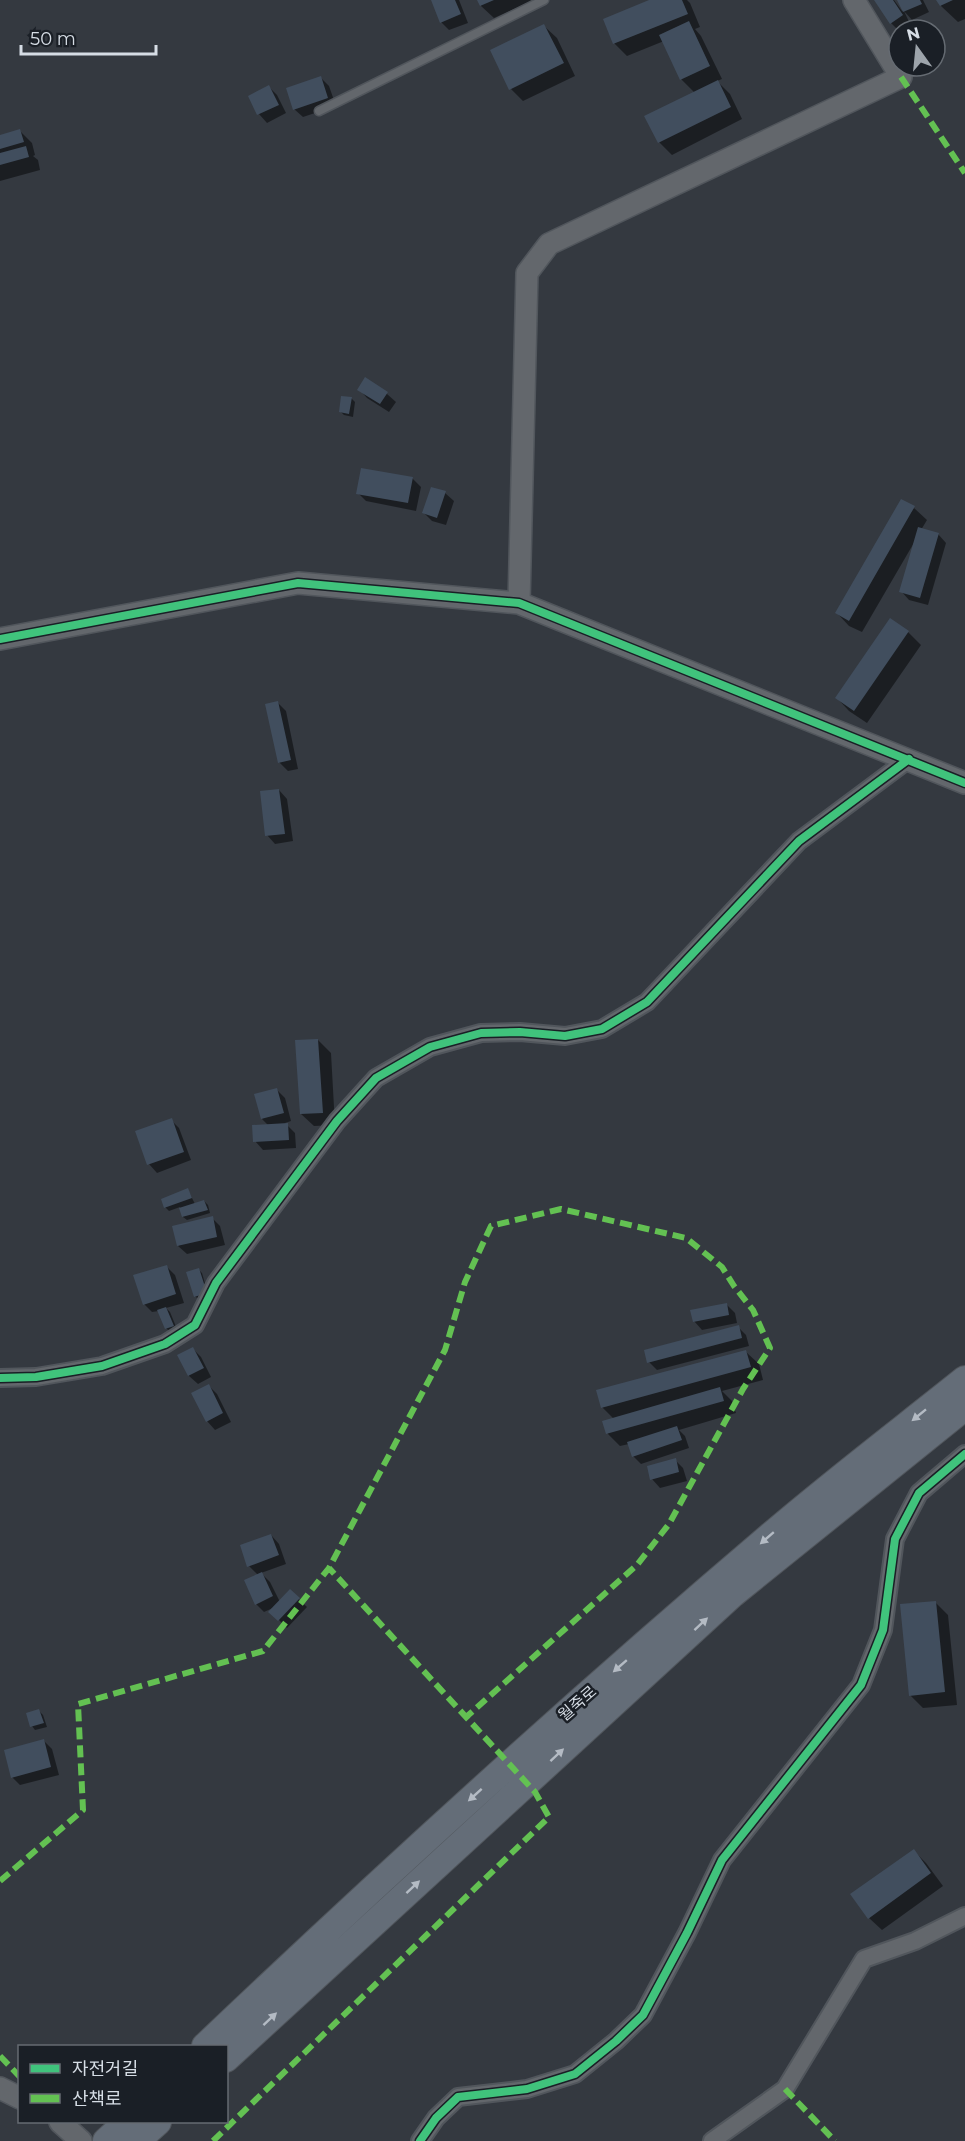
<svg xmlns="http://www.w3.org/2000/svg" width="965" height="2141" viewBox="0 0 965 2141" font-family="Montserrat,'Noto Sans KR',sans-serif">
  <rect width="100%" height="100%" fill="#343940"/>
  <path fill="#0007" d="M432,0H459L468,23L449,30L441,22Z
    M479,0H534L494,18L481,6Z
    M653,0H687L690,3L700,27L695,29L701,36L722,79L717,81L730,94L742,119L672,155L659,142L695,93L681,79L664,41L627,56L614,43Z
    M875,0H894L902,11L903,10L899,0H923L929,12L912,20L904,11L910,24L899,31L891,23Z
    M938,0H965V19L958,22L941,6Z
    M544,26L557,38L575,76L523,101L511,89Z
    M321,78L329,86L336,106L303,117L294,109Z
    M269,87L277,95L286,113L267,123L259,114L250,97Z
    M20,131L32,143L35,155L33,156L38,160L40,170L0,181V136Z
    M366,379L387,394L396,402L389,412L367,398L359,389Z
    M351,398L355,402L353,417L344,415L341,412Z
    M412,478L421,487L416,511L366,501L358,493Z
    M445,493L454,501L446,525L432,521L424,513Z
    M914,508L927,520L921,530L938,534L946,543L928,605L909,600L901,591L915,541L862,632L849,626L837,613Z
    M908,632L921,645L867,723L849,711L837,698Z
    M278,703L286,711L298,769L288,771L279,762Z
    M279,790L287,799L293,841L275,844L267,835Z
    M318,1040L331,1053L335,1125L314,1126L301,1114Z
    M276,1089L285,1098L291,1121L285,1123L295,1133L296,1148L263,1150L255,1141L269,1126L262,1119Z
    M171,1120L179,1128L191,1160L157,1173L149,1164Z
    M188,1190L195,1204L204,1201L208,1205L210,1213L187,1220L183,1217L180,1207L169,1211L165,1207Z
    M212,1218L220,1226L225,1245L187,1254L178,1246Z
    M167,1267L175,1275L184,1303L166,1308L170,1312L177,1329L170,1332L166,1328L159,1311L152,1312L144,1304Z
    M199,1270L202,1273L209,1297L199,1300L195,1296Z
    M727,1305L735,1313L737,1323L702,1330L694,1321Z
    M738,1327L746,1335L749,1346L657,1370L649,1362Z
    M193,1349L201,1357L211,1377L198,1384L189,1376L179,1356Z
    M746,1352L759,1364L763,1380L722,1391L732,1401L736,1413L679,1430L685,1436L689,1448L641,1464L633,1456L629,1444L620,1446L608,1434L604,1422L614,1419L602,1407Z
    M209,1386L217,1394L231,1422L215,1430L207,1421Z
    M675,1460L683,1468L687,1481L660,1488L652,1479Z
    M271,1535L279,1544L286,1564L261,1573L270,1582L280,1602L290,1591L307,1607L287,1628L271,1612L275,1607L264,1612L256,1604L258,1575L249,1566Z
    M935,1602L948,1615L957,1705L923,1708L910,1695Z
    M39,1711L43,1715L47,1727L35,1730L32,1726Z
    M44,1741L52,1749L59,1775L20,1785L12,1777Z
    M914,1851L926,1863L943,1886L882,1930L869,1918Z"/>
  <path fill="#414e5e" d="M431,0H455L461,14L440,23Z
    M477,0H494L480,6Z
    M649,0H682L688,14L613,44L603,19Z
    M874,0H893L903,15L890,24Z
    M897,0H920L922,4L903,12Z
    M936,0H953L940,6Z
    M689,21L710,66L680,80L659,35Z
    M544,24L564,63L509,90L490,50Z
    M321,76L328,98L293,110L286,88Z
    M718,80L731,107L658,143L644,116Z
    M269,85L279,105L257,115L248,96Z
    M20,129L24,142L0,149V135Z
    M26,146L29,157L0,165V153Z
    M365,377L388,392L380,404L357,390Z
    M341,396L352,397L349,414L339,412Z
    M361,468L413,477L408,503L356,494Z
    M431,487L446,491L437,518L422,513Z
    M901,499L915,506L849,621L835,613Z
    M918,527L939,533L920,598L899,592Z
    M890,618L909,631L854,711L835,698Z
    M278,701L291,760L278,763L265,704Z
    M279,789L285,834L265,836L260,791Z
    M318,1039L323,1113L300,1114L295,1040Z
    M277,1088L284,1113L261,1119L254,1094Z
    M172,1118L184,1152L147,1165L135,1131Z
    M288,1123L289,1140L253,1142L252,1125Z
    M188,1188L192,1198L164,1208L161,1199Z
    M204,1200L208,1210L182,1217L179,1208Z
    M213,1216L217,1237L177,1246L172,1226Z
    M167,1265L176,1294L143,1305L133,1275Z
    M199,1268L207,1293L194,1297L186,1272Z
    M727,1303L729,1315L693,1322L690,1310Z
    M166,1307L174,1326L165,1329L157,1310Z
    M739,1325L742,1338L647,1363L644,1350Z
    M193,1347L204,1368L188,1376L177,1355Z
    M746,1350L751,1367L601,1408L596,1390Z
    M209,1384L223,1413L206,1422L191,1393Z
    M720,1387L724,1401L606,1434L602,1421Z
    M677,1426L682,1440L632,1457L627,1442Z
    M676,1458L679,1472L650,1480L647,1466Z
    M271,1534L279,1555L247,1567L240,1545Z
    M262,1572L273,1596L255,1605L244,1580Z
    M290,1589L300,1598L278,1621L268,1612Z
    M936,1601L945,1692L909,1696L900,1604Z
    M39,1709L44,1723L30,1727L26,1713Z
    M44,1739L51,1767L11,1778L4,1750Z
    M914,1849L931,1873L868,1919L850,1894Z"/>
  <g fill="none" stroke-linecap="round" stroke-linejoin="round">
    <defs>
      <path id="service" d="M319,111L544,0"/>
      <path id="minor" d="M0,1378L36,1377L102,1366L165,1344L195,1325L216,1283L337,1121L376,1078L430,1047L481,1033L520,1032L565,1036L602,1029L647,1002L799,841L909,759
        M420,2141L436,2118L458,2097L527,2089L575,2074L616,2041L643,2015L687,1933L722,1860L861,1685L883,1630L895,1539L919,1493L965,1454
        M712,2141L785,2089L864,1959L915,1941L965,1916"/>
      <path id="tertiary" d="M519,603L527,273L549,244L901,77L854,0
        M0,639L298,583L519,603L965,783
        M0,2088L20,2098
        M60,2122L81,2141"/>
      <path id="primary" d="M205,2046C389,1871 577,1700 771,1535C834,1481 900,1431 965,1379
        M226,2059L733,1594L965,1407
        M106,2141L127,2122
        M137,2141L158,2122"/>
    </defs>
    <use href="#service" stroke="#51565c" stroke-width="11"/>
    <use href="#minor" stroke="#51565c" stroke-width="20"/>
    <use href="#tertiary" stroke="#51565c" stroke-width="24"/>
    <use href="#primary" stroke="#51565c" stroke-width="28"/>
    <use href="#service" stroke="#63676c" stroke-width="8"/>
    <use href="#minor" stroke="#63676c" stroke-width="16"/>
    <use href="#tertiary" stroke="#63676c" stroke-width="21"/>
    <use href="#primary" stroke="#646d78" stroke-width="26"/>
    <path stroke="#63c152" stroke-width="6" stroke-dasharray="12 6" stroke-linecap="butt" d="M901,77L965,173
      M0,1881L83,1810L78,1704L263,1651L329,1568L445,1350L465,1282L491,1226L561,1209L686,1238L722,1267L734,1286L753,1310L770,1348L743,1389L669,1524L637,1565L465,1718
      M0,2056L20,2077
      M785,2089L835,2141
      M213,2141L549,1817L535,1792L329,1568"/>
    <defs>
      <path id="cycleway" d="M0,639L298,583L519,603L965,783
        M0,1378L36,1377L102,1366L165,1344L195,1325L216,1283L337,1121L376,1078L430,1047L481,1033L520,1032L565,1036L602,1029L647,1002L799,841L909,759
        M420,2141L436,2118L458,2097L527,2089L575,2074L616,2041L643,2015L687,1933L722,1860L861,1685L883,1630L895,1539L919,1493L965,1454"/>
    </defs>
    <use href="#cycleway" stroke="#1a1f26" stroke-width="11"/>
    <use href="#cycleway" stroke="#40c37c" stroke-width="8"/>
  </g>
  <defs><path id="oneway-solid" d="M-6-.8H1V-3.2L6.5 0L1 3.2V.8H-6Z" transform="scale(1.5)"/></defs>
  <g fill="#b4bbc4">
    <use href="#oneway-solid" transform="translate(919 1415) rotate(141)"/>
    <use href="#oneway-solid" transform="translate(767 1538) rotate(139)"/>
    <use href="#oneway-solid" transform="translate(701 1624) rotate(-43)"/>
    <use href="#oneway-solid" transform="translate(620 1666) rotate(139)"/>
    <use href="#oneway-solid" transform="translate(557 1755) rotate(-43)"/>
    <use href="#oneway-solid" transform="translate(475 1795) rotate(138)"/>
    <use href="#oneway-solid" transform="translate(413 1887) rotate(-43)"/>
    <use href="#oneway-solid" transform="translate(270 2019) rotate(-43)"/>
  </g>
  <g text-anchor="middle" stroke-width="5" stroke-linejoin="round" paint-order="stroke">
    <g font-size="16" fill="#d6dde5" stroke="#1a1f26">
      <text transform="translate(577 1703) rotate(-41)" y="6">월죽로</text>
    </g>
  </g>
  <rect x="18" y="2045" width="210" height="78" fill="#1a1f26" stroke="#656b72" stroke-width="1.5"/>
  <rect x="30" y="2064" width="30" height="9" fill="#40c37c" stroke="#656b72" stroke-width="1.5"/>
  <text x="72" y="2075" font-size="18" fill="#d6dde5">자전거길</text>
  <rect x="30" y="2094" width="30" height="9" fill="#63c152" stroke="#656b72" stroke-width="1.5"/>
  <text x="72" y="2105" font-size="18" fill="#d6dde5">산책로</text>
  <g transform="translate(917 48) rotate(345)"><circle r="28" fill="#1a1f26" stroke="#656b72" stroke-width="1.5"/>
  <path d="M0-4.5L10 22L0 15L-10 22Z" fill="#9da4ab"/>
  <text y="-9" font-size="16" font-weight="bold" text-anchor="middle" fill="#d6dde5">N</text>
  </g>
  <path d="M21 45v9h135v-9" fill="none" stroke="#d6dde5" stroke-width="3"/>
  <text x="30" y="45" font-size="18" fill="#d6dde5" stroke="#1a1f26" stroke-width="4.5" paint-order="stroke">50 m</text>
</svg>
